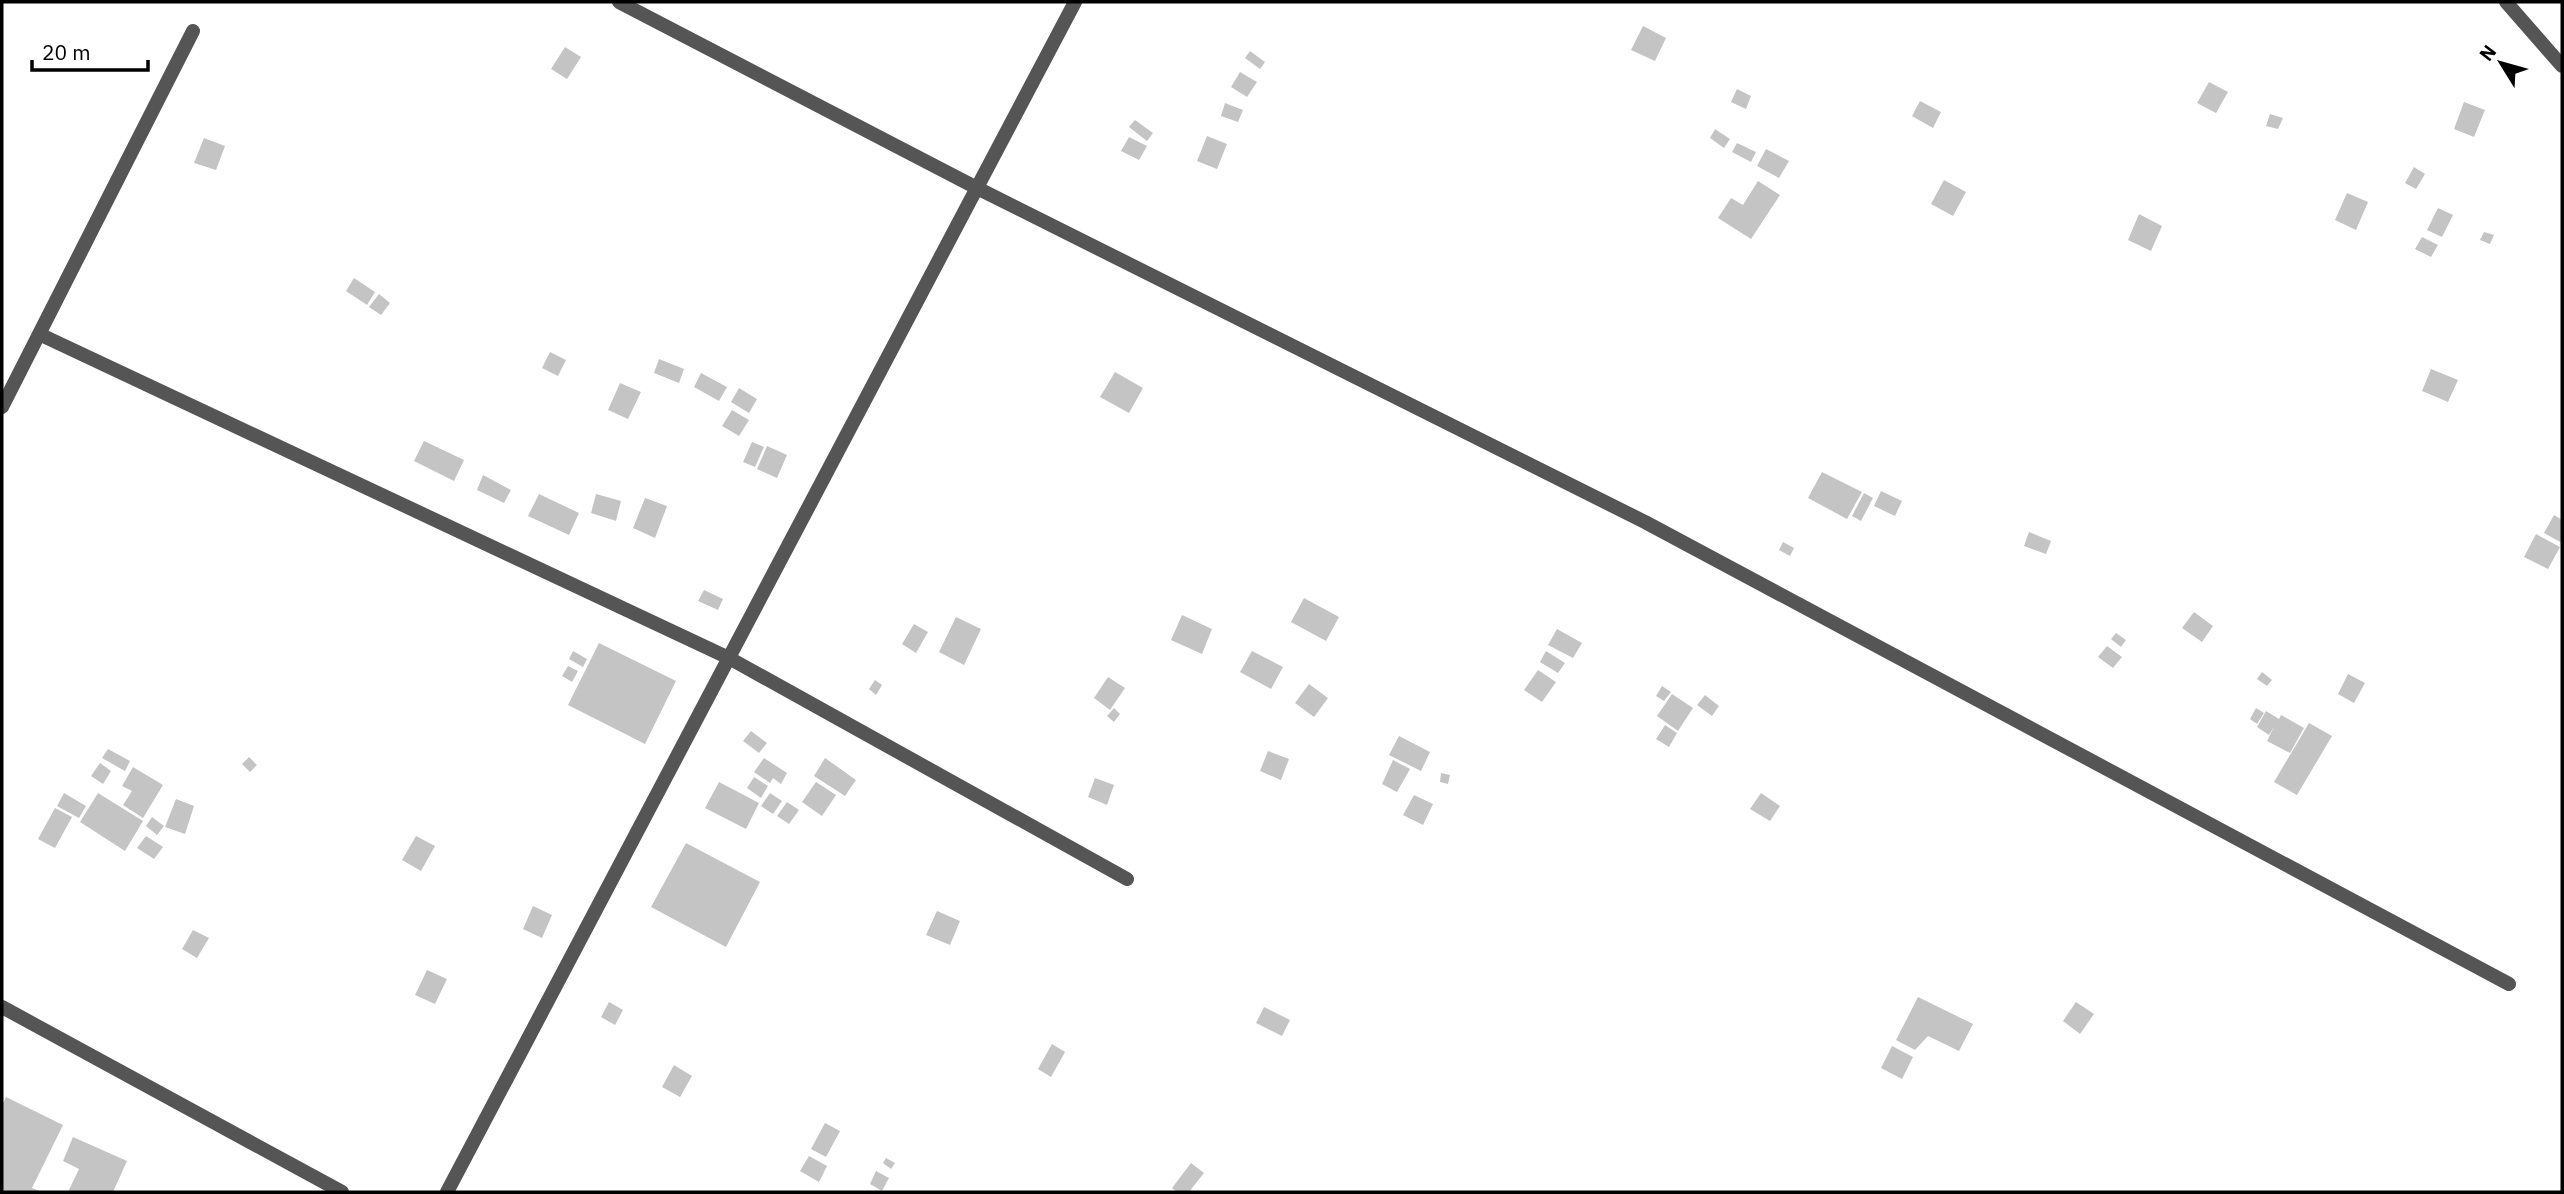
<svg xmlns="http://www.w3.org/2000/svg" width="2564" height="1194" viewBox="0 0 2564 1194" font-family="'IBM Plex Sans',sans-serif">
  <rect width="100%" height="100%" fill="#fff"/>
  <path fill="#c4c4c4" d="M1643,26L1666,38L1655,61L1631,50Z
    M565,47L581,57L567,79L551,69Z
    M1250,51L1265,62L1260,69L1245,58Z
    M1240,72L1257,82L1247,97L1231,87Z
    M2209,82L2228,92L2216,113L2197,103Z
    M1737,89L1751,96L1746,109L1731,102Z
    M1920,101L1941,112L1933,128L1912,116Z
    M2464,102L2485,110L2474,137L2454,129Z
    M1225,103L1243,110L1238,122L1221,116Z
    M2270,114L2283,118L2278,129L2266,126Z
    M1135,120L1153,133L1147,141L1129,127Z
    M1715,129L1730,139L1724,148L1710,138Z
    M1207,136L1227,144L1217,169L1197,161Z
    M1129,137L1147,146L1139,160L1121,151Z
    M204,138L225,146L216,170L194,163Z
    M1737,143L1756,152L1751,162L1732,152Z
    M1766,149L1789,161L1779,178L1757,166Z
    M2414,167L2425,174L2416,189L2405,183Z
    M1944,180L1966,192L1953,216L1931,204Z
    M1758,181L1780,195L1751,239L1718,218L1731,198L1743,205Z
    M2347,193L2368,202L2356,230L2335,220Z
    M2438,208L2453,215L2442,237L2427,230Z
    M2139,214L2162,226L2151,251L2128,240Z
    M2484,232L2494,235L2490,244L2480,240Z
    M2422,237L2438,245L2431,257L2415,249Z
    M354,278L375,292L367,305L346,291Z
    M379,294L390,303L381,315L369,307Z
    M550,352L566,360L558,376L542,368Z
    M659,359L684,369L679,383L654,373Z
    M2431,369L2458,380L2448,402L2422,391Z
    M1115,372L1143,388L1129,413L1100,397Z
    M701,373L727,387L719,401L694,387Z
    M620,383L641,392L628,419L608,410Z
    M739,388L757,399L749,413L731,402Z
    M732,410L749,420L739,436L722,426Z
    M424,441L464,460L454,481L414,461Z
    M752,442L764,447L755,467L743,462Z
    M767,446L787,455L777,478L757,469Z
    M1822,472L1862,492L1847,519L1808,498Z
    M483,475L511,490L504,503L477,490Z
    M1881,491L1902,501L1895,516L1874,506Z
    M1864,493L1873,498L1861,521L1852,516Z
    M539,494L579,513L569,535L528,516Z
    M596,494L621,501L616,521L591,513Z
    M645,498L667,506L655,538L633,528Z
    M2554,515L2562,520V543L2544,533Z
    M2029,532L2051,541L2046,554L2024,546Z
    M2536,534L2560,547L2548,569L2524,557Z
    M1783,542L1794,548L1790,556L1779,550Z
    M704,590L723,599L718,610L698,601Z
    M1304,598L1339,617L1326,641L1291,622Z
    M2194,612L2213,626L2202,642L2182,628Z
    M1182,615L1212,629L1202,654L1171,640Z
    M956,617L981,629L964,665L939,652Z
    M914,624L928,632L916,653L902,644Z
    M1557,629L1582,643L1573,658L1548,645Z
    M2116,633L2126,640L2121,647L2111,639Z
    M599,643L676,681L645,744L568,705Z
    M2107,646L2122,657L2113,668L2098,657Z
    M573,651L587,659L583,667L569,659Z
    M1252,651L1283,667L1271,689L1240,672Z
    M1546,651L1565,663L1558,673L1540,662Z
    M568,666L578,671L572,682L562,676Z
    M1538,670L1556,682L1542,702L1524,690Z
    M2262,672L2272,680L2267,686L2257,679Z
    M2348,674L2365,683L2354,703L2338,694Z
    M1108,677L1125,688L1110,710L1094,698Z
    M875,680L882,685L876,695L869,689Z
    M1309,684L1328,698L1314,717L1295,703Z
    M1662,686L1671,692L1664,701L1656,696Z
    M1672,694L1693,708L1678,731L1657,716Z
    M1705,695L1719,706L1712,716L1697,705Z
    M1114,708L1120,714L1114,722L1107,716Z
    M2256,708L2264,713L2257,724L2250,719Z
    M2266,711L2279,719L2281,715L2304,728L2290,753L2267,741L2274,727L2269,735L2257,727Z
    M2309,723L2332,736L2297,795L2274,782Z
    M1665,725L1677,733L1669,747L1656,739Z
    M751,731L767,743L759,753L743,741Z
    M1399,736L1430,752L1421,771L1389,755Z
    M108,749L130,761L125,771L102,758Z
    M1268,751L1289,759L1281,780L1260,771Z
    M249,757L257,765L250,772L242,764Z
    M764,758L787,773L781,784L773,778L770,783L754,772Z
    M825,758L856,780L845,796L814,776Z
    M1393,760L1410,769L1397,792L1382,784Z
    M100,763L111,771L103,784L91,776Z
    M133,767L163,785L143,818L123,805L132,791L122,786Z
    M1441,773L1450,775L1448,784L1440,782Z
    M754,777L768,786L761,798L747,788Z
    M1095,778L1114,785L1107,805L1088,797Z
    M719,782L759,803L746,829L705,808Z
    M816,782L836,795L822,816L802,802Z
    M64,793L86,806L79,818L57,806Z
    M98,793L143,821L125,851L80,822Z
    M770,793L782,801L773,814L761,806Z
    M1761,793L1780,806L1770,821L1750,809Z
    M1414,795L1433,804L1423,825L1403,815Z
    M176,799L194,806L185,834L165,827Z
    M787,802L799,810L789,824L777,816Z
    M55,808L72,817L55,848L38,839Z
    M152,817L164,826L157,835L146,826Z
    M146,836L163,847L154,859L137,848Z
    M416,836L435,846L421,871L402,860Z
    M686,843L760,882L726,947L651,907Z
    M533,906L552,915L542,938L523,929Z
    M937,911L960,921L950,945L926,935Z
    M193,930L209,938L197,958L182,949Z
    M427,970L447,979L435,1004L415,995Z
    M1918,997L1973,1024L1959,1051L1928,1036L1915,1050L1896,1040Z
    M609,1002L623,1010L615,1025L601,1017Z
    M2076,1002L2094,1014L2080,1034L2063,1021Z
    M1264,1007L1290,1020L1282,1036L1256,1023Z
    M1052,1044L1065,1052L1051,1077L1038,1069Z
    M1892,1046L1913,1057L1902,1079L1881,1068Z
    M674,1065L692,1076L680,1097L662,1087Z
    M6,1097L63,1125L32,1188L42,1192H2V1106Z
    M825,1123L840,1131L826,1157L811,1149Z
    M73,1137L127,1161L113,1192H68L79,1169L63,1161Z
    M809,1156L827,1166L819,1182L800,1171Z
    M886,1158L895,1163L891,1169L883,1163Z
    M1191,1163L1204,1173L1189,1192H1177L1172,1188Z
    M876,1171L889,1178L882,1191L870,1184Z"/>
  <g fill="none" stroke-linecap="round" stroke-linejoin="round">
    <path stroke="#555" stroke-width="14" d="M619,2L977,188L1645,522L2509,984
      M2506,2L2562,66
      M39,334L729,658L1127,879
      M2,407L193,31
      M2,1007L342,1192
      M447,1192L1075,2"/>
  </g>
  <rect width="2564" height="1194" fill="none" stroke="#000000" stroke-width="7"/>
  <g transform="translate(2501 63) rotate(307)" stroke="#ffffff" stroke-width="5" paint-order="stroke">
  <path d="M0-5L12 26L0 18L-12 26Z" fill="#000000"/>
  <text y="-10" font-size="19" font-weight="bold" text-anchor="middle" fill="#000000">N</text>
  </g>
  <path d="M32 60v10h116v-10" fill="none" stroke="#000000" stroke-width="3.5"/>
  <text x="42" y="60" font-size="21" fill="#000000" stroke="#ffffff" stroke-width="5" paint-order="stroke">20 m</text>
</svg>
